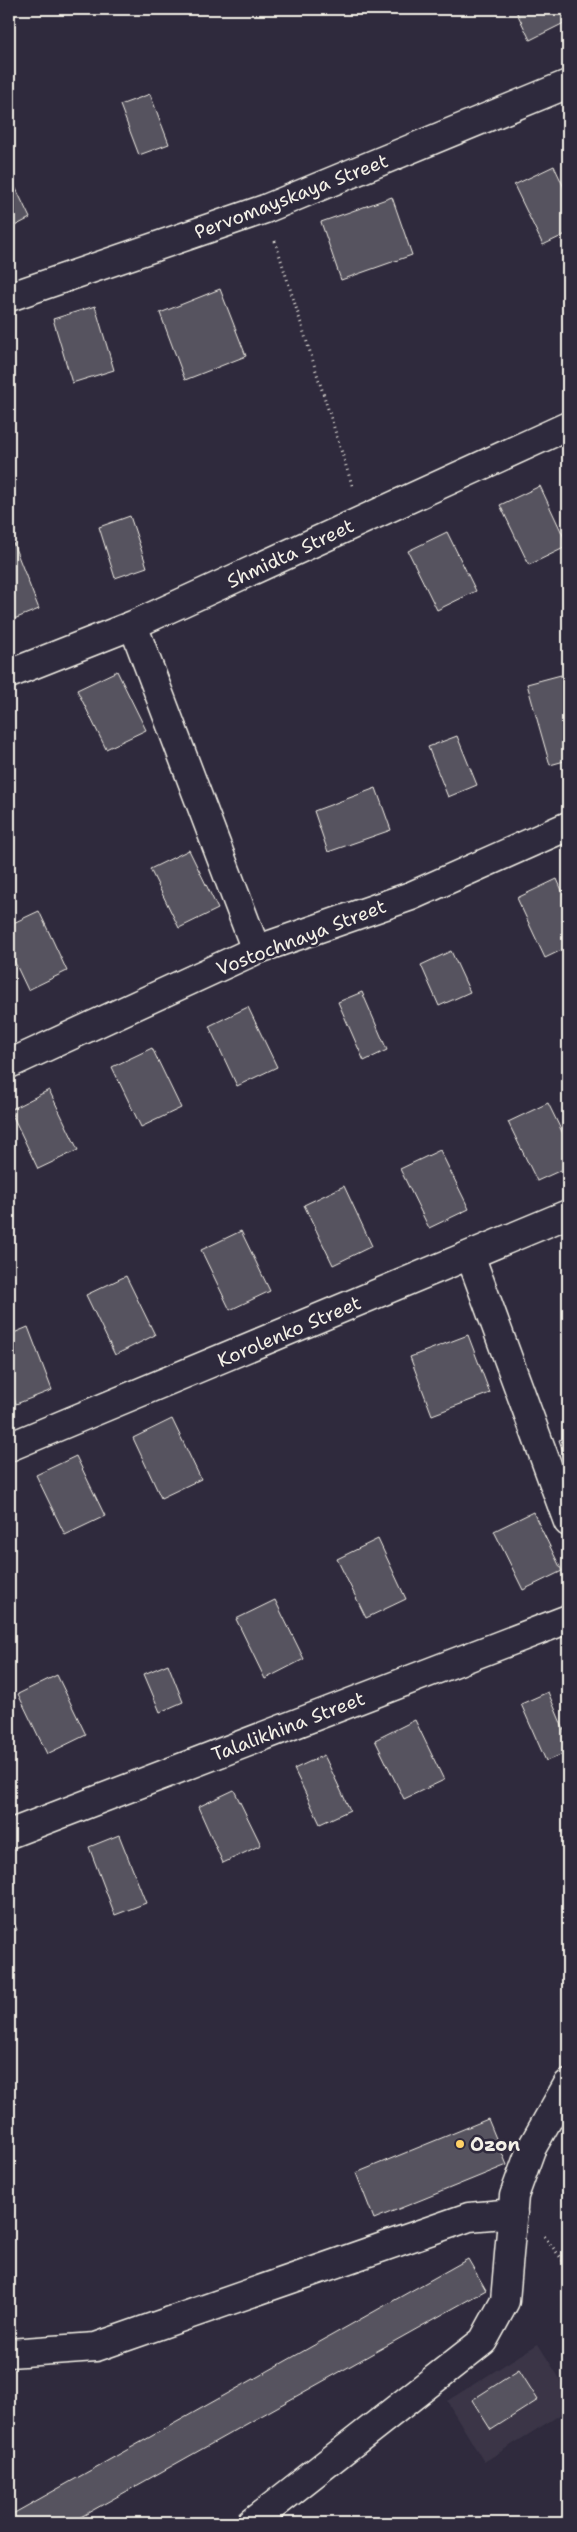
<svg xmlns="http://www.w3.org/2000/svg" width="577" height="2532" viewBox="0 0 577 2532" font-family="'Shantell Sans',sans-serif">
  <rect width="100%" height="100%" fill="#2f2a3d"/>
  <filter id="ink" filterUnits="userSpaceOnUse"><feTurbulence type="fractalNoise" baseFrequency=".02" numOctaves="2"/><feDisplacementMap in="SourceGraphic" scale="10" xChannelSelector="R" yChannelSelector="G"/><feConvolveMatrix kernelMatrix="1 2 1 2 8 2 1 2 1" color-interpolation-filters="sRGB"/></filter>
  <g filter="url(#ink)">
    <path fill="#3b3647" d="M538,2344L568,2392V2410L484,2462L447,2401Z"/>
    <path fill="#56525f" stroke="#f4f1e8" d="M515,9H564L568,21L530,40Z
      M150,94L169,144L139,155L120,105Z
      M554,166L568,196V233L543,245L514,185Z
      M9,174L30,218L9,229Z
      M392,197L412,255L341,280L321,222Z
      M220,289L246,356L185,380L160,313Z
      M95,306L114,370L72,383L53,319Z
      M540,486L568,546L529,565L500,505Z
      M130,516L147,567L115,578L99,527Z
      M447,532L476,591L437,610L408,551Z
      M13,543L39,609L9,621V545Z
      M117,671L146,730L106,749L77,690Z
      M561,675L568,702V760L550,765L527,684Z
      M457,736L477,785L448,797L428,747Z
      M376,788L391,830L328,852L314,811Z
      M189,850L218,909L179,928L150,869Z
      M557,879L568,904V947L545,958L517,898Z
      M39,911L67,971L28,990L9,950V925Z
      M451,951L470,992L439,1006L421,965Z
      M362,992L387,1050L364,1061L338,1002Z
      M248,1007L277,1067L237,1086L209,1026Z
      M152,1048L181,1108L141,1127L112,1067Z
      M49,1090L78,1150L38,1169L10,1110Z
      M548,1103L568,1144V1167L537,1181L508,1122Z
      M440,1150L469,1209L429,1228L400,1169Z
      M344,1186L372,1246L333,1265L304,1205Z
      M241,1231L270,1291L230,1310L201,1250Z
      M126,1276L155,1335L115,1355L86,1295Z
      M28,1327L52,1390L16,1404L9,1385V1335Z
      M468,1335L490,1393L432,1415L410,1357Z
      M172,1419L201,1479L161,1498L133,1438Z
      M568,1437V1466L559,1440Z
      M76,1456L105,1516L65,1535L36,1475Z
      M533,1512L562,1571L523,1590L494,1531Z
      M378,1539L406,1599L366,1618L337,1559Z
      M275,1600L304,1659L265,1679L236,1619Z
      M168,1664L183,1702L160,1712L144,1674Z
      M57,1675L86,1735L47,1754L18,1694Z
      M548,1692L568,1740V1752L546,1761L521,1704Z
      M415,1720L444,1780L404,1799L375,1740Z
      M324,1755L350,1810L320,1824L294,1769Z
      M234,1790L261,1845L223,1863L198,1807Z
      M119,1835L146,1903L115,1915L89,1847Z
      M9,1910L17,1930L9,1933Z
      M488,2119L507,2165L374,2219L356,2173Z
      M468,2259L486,2290L70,2523H9V2516Z
      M519,2370L538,2400L491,2430L472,2400Z"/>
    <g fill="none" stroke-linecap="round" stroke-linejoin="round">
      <defs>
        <path id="minor" d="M9,297L265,209L568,84
          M133,625L256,950
          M9,674L133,625L568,426
          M9,1064L256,950L411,896L568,826
          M470,1255L568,1522
          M9,1447L568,1214
          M9,1834L568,1619
          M9,2353L96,2347L469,2217L513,2213
          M251,2523L483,2341L505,2301L514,2196L531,2149L568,2084"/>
      </defs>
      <use href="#minor" stroke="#f4f1e8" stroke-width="31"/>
      <path stroke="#f4f1e8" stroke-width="3" stroke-dasharray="1 4" stroke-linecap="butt" d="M275,241L353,488
        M544,2236L568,2267"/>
      <use href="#minor" stroke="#2f2a3d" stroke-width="28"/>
    </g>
  </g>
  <circle fill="#ffd166" stroke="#2f2a3d" stroke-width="2" cx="460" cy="2144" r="5"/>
  <g text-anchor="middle" stroke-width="5" stroke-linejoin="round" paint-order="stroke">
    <g font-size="19" fill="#f4f1e8" stroke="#2f2a3d">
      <text transform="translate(291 196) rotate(-21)" y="7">Pervomayskaya Street</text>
      <text transform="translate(290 553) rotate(-25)" y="7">Shmidta Street</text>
      <text transform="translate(301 937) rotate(-21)" y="7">Vostochnaya Street</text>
      <text transform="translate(289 1331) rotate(-23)" y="7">Korolenko Street</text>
      <text transform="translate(288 1726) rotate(-21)" y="7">Talalikhina Street</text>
    </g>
    <g font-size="19" font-weight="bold" fill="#f4f1e8" stroke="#2f2a3d" text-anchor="start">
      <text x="470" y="2151">Ozon</text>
    </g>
  </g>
  <rect width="577" height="2532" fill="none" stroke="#2f2a3d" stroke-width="30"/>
  <rect x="15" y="15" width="547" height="2502" fill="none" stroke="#f4f1e8" stroke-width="2" filter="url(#ink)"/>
</svg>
